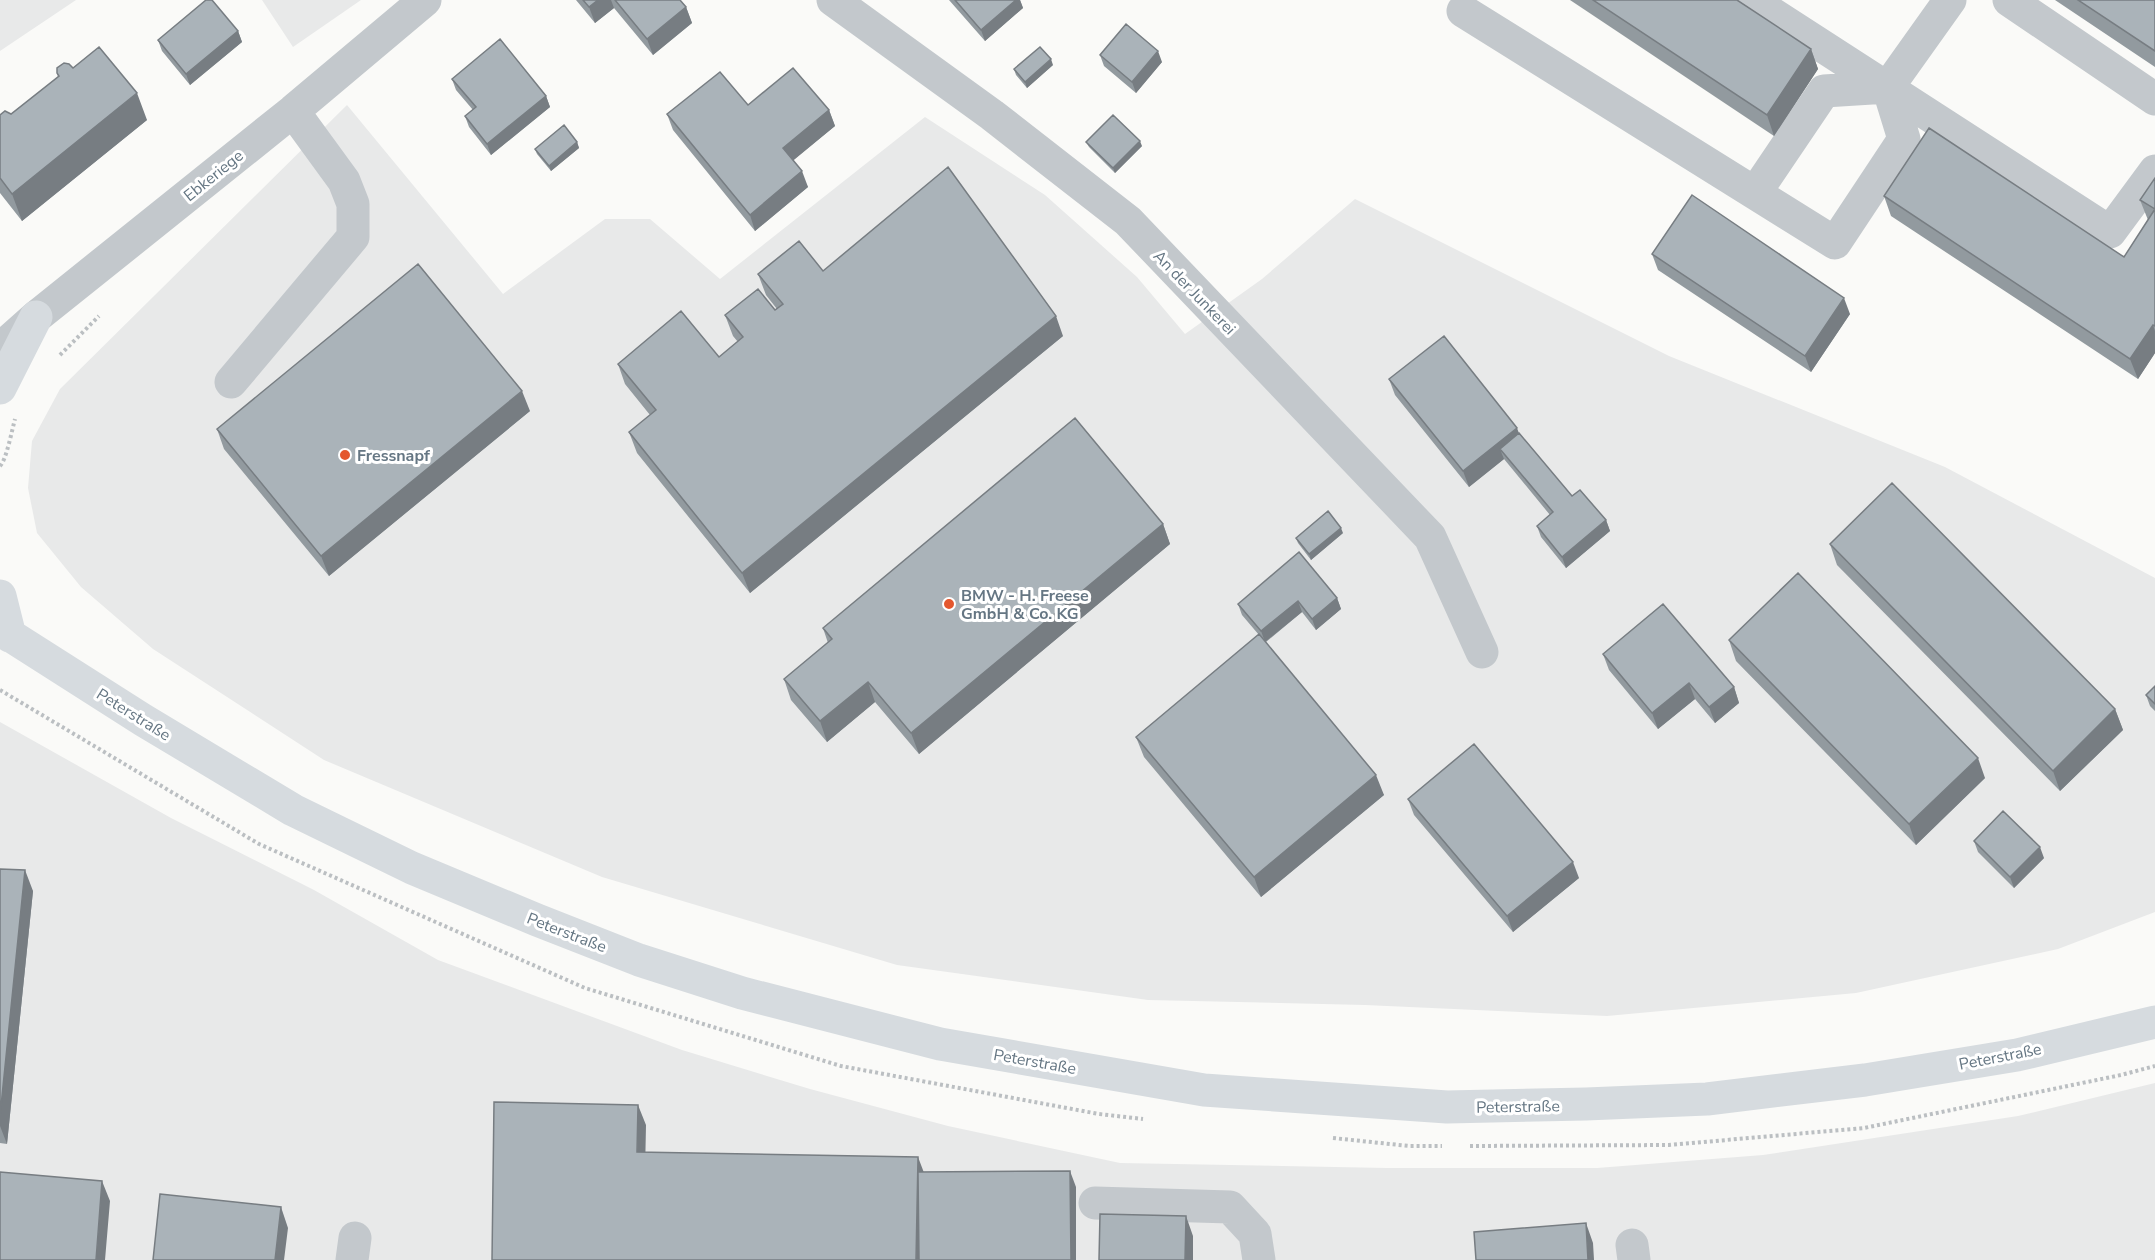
<svg xmlns="http://www.w3.org/2000/svg" width="2155" height="1260" viewBox="0 0 2155 1260" font-family="'Nunito Sans',sans-serif">
  <rect width="100%" height="100%" fill="#fafaf8"/>
  <path fill="#e8e9e9" d="M0,0H76L0,51Z
    M262,0H361L293,47Z
    M347,105L503,294L605,219H650L720,279L925,117L1045,195L1137,277L1185,334L1262,279L1355,199L1669,356L1945,467L2155,578V912L2058,949L1856,993L1607,1016L1365,1005L1148,1000L897,965L602,877L324,760L153,649L81,587L37,533L28,488L32,441L60,389Z
    M0,722L171,818L314,890L438,960L682,1050L810,1089L948,1126L1120,1163L1387,1168H1597L1763,1155L2018,1116L2155,1083V1260H0Z"/>
  <g fill="none" stroke-linecap="round" stroke-linejoin="round">
    <path stroke="#bbbfc2" stroke-width="4" stroke-dasharray="3 3" stroke-linecap="butt" d="M60,355L99,316
      M0,466C6,461 12,430 15,419
      M0,690L259,844L585,988L841,1066L1099,1114L1143,1119
      M1333,1138L1409,1146H1442
      M1470,1146L1669,1145L1864,1128L2121,1075L2155,1066"/>
    <path stroke="#c3c8cc" stroke-width="33" d="M833,0L992,115L1128,221L1430,537L1482,652
      M1751,0L2110,232L2155,171
      M2009,0L2155,99
      M1463,11L1835,243L1904,139L1888,87
      M1755,193L1824,91L1888,87L1950,0
      M0,349L36,317L293,111L425,0
      M231,382L353,237V204L344,181L293,111
      M1095,1203L1230,1207L1255,1234L1259,1260
      M1632,1245L1634,1260
      M352,1260L355,1238"/>
    <path stroke="#d6dbdf" stroke-width="33" d="M0,388L36,317
      M0,596L10,636
      M0,629L143,720L293,810L412,868L537,920L639,960L742,993L940,1044L1204,1090L1447,1107L1586,1104L1707,1099L1865,1080L2017,1055L2155,1022"/>
  </g>
  <path fill="#929a9f" d="M576,0H680L686,7L692,23L653,55L614,8L595,23Z
    M949,0H1020L1023,8L985,41Z
    M1570,0H1737L1811,49L1818,69L1774,136Z
    M2055,0H2155V67Z
    M238,31L242,42L190,85L162,51L158,40Z
    M1100,55L1162,62L1136,93L1104,66Z
    M1053,65L1027,88L1016,75L1014,69Z
    M73,68L147,120L22,221L0,193V115L11,114L58,77L57,73Z
    M452,79L546,96L550,107L491,155L469,127L465,116L473,110L456,90Z
    M748,105L829,110L835,126L793,160L808,187L755,231L673,130L667,114Z
    M577,142L579,148L551,171L537,154L535,149Z
    M1086,142L1142,146L1115,173L1089,147Z
    M2155,178V353L2138,379L1891,216L1884,196L2124,257L2148,220L2140,200Z
    M1652,254L1850,314L1811,372L1658,270Z
    M823,271L1063,336L750,593L637,453L629,432L650,415L625,384L618,364L719,357L738,342L733,336L725,315L775,310L777,309L766,295L758,274Z
    M1389,379L1519,433L1572,496L1606,520L1610,531L1566,568L1541,537L1537,526L1550,515L1504,459L1469,487L1395,395Z
    M530,411L329,576L224,449L217,429Z
    M1163,524L1170,544L919,754L875,702L827,742L791,700L784,679L828,643L823,628Z
    M1343,533L1311,560L1298,543L1296,538Z
    M1830,544L2115,709L2123,730L2060,791L1837,565Z
    M1337,598L1341,609L1316,630L1302,612L1266,642L1384,795L1261,897L1144,757L1136,737L1259,635L1242,615L1238,604Z
    M1729,640L1985,778L1916,845L1736,661Z
    M1603,654L1734,687L1739,703L1715,723L1695,699L1658,729L1609,670Z
    M2155,686V711L2150,706L2146,695Z
    M1408,799L1579,878L1513,932L1414,815Z
    M1974,841L2044,858L2014,888L1978,852Z
    M0,869L33,891L7,1144L0,1143Z"/>
  <path fill="#777d82" d="M598,0H611L614,8L595,23L589,7Z
    M1016,0H1020L1023,8L985,41L981,30Z
    M686,7L692,23L653,55L647,39Z
    M238,31L242,42L190,85L186,74Z
    M1811,49L1818,69L1774,136L1767,115Z
    M1158,51L1162,62L1136,93L1132,82Z
    M1051,59L1053,65L1027,88L1025,82Z
    M137,93L147,120L22,221L12,194Z
    M546,96L550,107L491,155L487,144Z
    M829,110L835,126L789,164L783,148Z
    M1140,141L1142,146L1115,173L1113,168Z
    M577,142L579,148L551,171L549,166Z
    M802,171L808,187L755,231L750,215Z
    M1844,298L1850,314L1811,372L1805,356Z
    M1056,316L1063,336L750,593L742,573Z
    M2153,325L2155,331V353L2138,379L2130,359Z
    M522,391L530,411L329,576L321,556Z
    M1517,428L1523,444L1500,449L1504,459L1469,487L1463,471Z
    M1606,520L1610,531L1566,568L1562,557Z
    M1163,524L1170,544L919,754L911,733Z
    M1341,528L1343,533L1311,560L1309,554Z
    M1337,598L1341,609L1316,630L1312,619Z
    M1298,601L1302,612L1265,642L1261,631Z
    M868,682L875,702L827,742L820,721Z
    M1689,683L1695,699L1658,729L1652,713Z
    M1734,687L1739,703L1715,723L1709,707Z
    M2115,709L2123,730L2060,791L2053,771Z
    M1978,758L1985,778L1916,845L1909,824Z
    M1376,775L1384,795L1261,897L1254,877Z
    M2040,847L2044,858L2014,888L2010,877Z
    M1573,862L1579,878L1513,932L1507,916Z
    M25,870L33,891L7,1144L0,1126V1116Z
    M638,1105L646,1125L645,1173L637,1152Z
    M918,1157L926,1178L924,1260H916Z
    M1070,1171L1076,1187V1260H1071Z
    M102,1181L110,1201L105,1260H96Z
    M281,1207L288,1228L284,1260H275Z
    M1186,1216L1193,1236V1260H1185Z
    M1586,1223L1593,1243L1594,1260H1588Z"/>
  <path fill="#aab3b9" stroke="#777d82" stroke-width="1.5" d="M206,0H212L238,31L186,74L158,40Z
    M583,0H598L589,7Z
    M615,0H680L686,7L647,39Z
    M955,0H1016L981,30Z
    M1593,0H1737L1811,49L1767,115Z
    M2078,0H2155V51Z
    M1126,24L1158,51L1132,82L1100,55Z
    M500,39L546,96L487,144L465,116L476,107L452,79Z
    M99,47L137,93L12,194L0,178V115L5,111L11,114L59,76L57,73V68L64,63L69,64L73,68Z
    M1040,47L1051,59L1025,82L1014,69Z
    M793,68L829,110L783,148L802,171L750,215L667,114L720,72L748,105Z
    M1113,115L1140,141L1113,168L1086,142Z
    M564,125L577,142L549,166L535,149Z
    M1929,128L2124,257L2155,209V326L2153,325L2130,359L1884,196Z
    M948,167L1056,316L742,573L629,432L656,410L618,364L681,311L719,357L743,337L725,315L758,289L775,310L783,304L758,274L799,241L823,271Z
    M2155,178V209L2140,200Z
    M1692,195L1844,298L1805,356L1652,254Z
    M418,264L522,391L321,556L217,429Z
    M1444,336L1517,428L1463,471L1389,379Z
    M1075,418L1163,524L911,733L868,682L820,721L784,679L832,639L823,628Z
    M1519,433L1572,496L1580,490L1606,520L1562,557L1537,526L1553,512L1500,449Z
    M1892,483L2115,709L2053,771L1830,544Z
    M1328,511L1341,528L1309,554L1296,538Z
    M1299,552L1337,598L1312,619L1298,601L1261,631L1238,604Z
    M1798,573L1978,758L1909,824L1729,640Z
    M1663,604L1734,687L1709,707L1689,683L1652,713L1603,654Z
    M1259,634L1376,775L1254,877L1136,737Z
    M2155,686V704L2146,695Z
    M1474,744L1573,862L1507,916L1408,799Z
    M2003,811L2040,847L2010,877L1974,841Z
    M0,869L25,870L0,1116Z
    M494,1102L638,1105L637,1152L918,1157L916,1260H492Z
    M1070,1171L1071,1260H919L918,1172Z
    M0,1172L102,1181L96,1260H0Z
    M160,1194L281,1207L275,1260H153Z
    M1100,1214L1186,1216L1185,1260H1099Z
    M1586,1223L1588,1260H1476L1474,1232Z"/>
  <g fill="#e4572e" stroke="#fff" stroke-width="2">
    <circle cx="345" cy="455" r="6"/>
    <circle cx="949" cy="604" r="6"/>
  </g>
  <g text-anchor="middle" stroke-width="6" stroke-linejoin="round" paint-order="stroke">
    <g font-size="16" fill="#657683" stroke="#fff">
      <text transform="translate(213 175) rotate(-39)" y="6">Ebkeriege</text>
      <text transform="translate(1195 292) rotate(46)" y="6">An der Junkerei</text>
      <text transform="translate(134 714) rotate(32)" y="6">Peterstraße</text>
      <text transform="translate(567 932) rotate(21)" y="6">Peterstraße</text>
      <text transform="translate(2000 1056) rotate(-11)" y="6">Peterstraße</text>
      <text transform="translate(1035 1061) rotate(10)" y="6">Peterstraße</text>
      <text transform="translate(1518 1106) rotate(-1)" y="6">Peterstraße</text>
    </g>
    <g font-size="16" font-weight="bold" fill="#657683" stroke="#fff" text-anchor="start">
      <text x="357" y="461">Fressnapf</text>
      <text x="961" y="601">BMW - H. Freese<tspan x="961" dy="18">GmbH &amp; Co. KG</tspan></text>
    </g>
  </g>
</svg>
